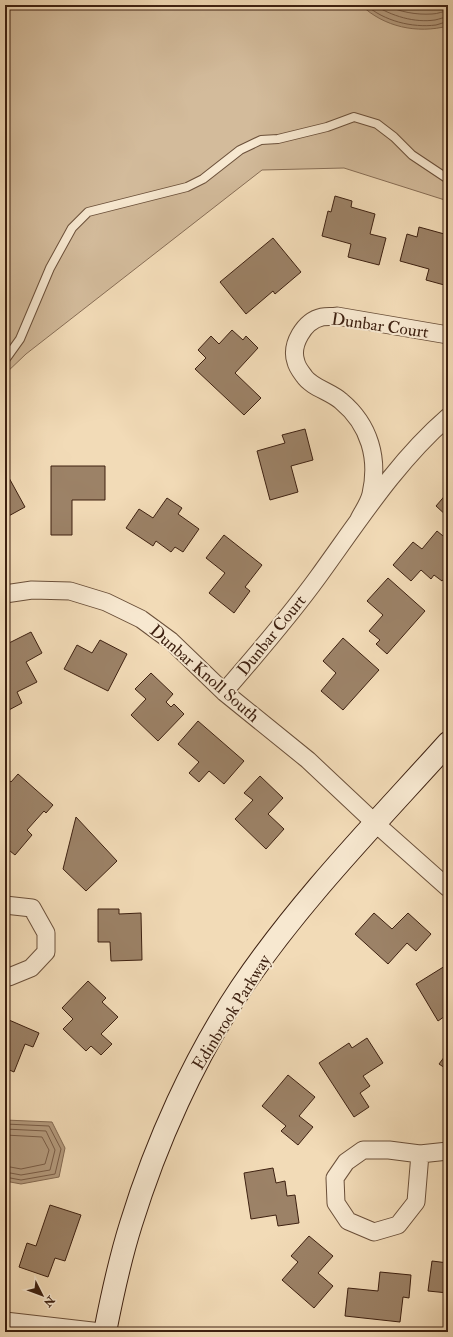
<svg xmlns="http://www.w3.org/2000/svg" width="453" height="1337" viewBox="0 0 453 1337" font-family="'IM FELL Double Pica',serif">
  <rect width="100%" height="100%" fill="#f2dbb7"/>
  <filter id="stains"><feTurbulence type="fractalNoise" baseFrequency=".005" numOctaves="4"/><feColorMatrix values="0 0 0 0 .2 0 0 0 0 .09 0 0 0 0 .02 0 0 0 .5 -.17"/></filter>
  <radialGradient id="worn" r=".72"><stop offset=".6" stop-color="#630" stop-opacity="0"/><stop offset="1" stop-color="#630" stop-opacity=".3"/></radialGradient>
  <path fill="#d3bb9b" stroke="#886e56" d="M5,5H448V201L344,168L262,170L26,354L5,374Z"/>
  <path fill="#b59c7f" stroke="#856b53" d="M361,5H448V26C417,34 384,27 361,5Z
    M5,1120L52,1122L65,1148L59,1177L21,1184L5,1181Z"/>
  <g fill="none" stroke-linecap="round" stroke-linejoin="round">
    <path stroke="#7a5e48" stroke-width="1" d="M366,5C384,21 412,28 436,25C440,24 444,22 448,22
      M374,5C392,16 414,23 435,20C440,19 444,17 448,17
      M385,5C400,12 416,15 432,14C438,14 443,11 448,11
      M5,1124L49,1126L61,1149L55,1174L21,1180L5,1177
      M5,1129L46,1131L55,1150L50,1170L21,1175L5,1172
      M5,1135L42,1137L49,1150L45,1164L21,1169L5,1166"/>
  </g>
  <path fill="#9c8267" stroke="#3e2111" d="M335,196L352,201L351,207L375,214L370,234L386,238L379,265L348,257L351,244L322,236L328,211L331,212Z
    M419,227L448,235V286L426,280L429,269L400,261L407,234L417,237Z
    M273,238L301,272L275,294L273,291L246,314L220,282Z
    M232,330L243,340L246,336L258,348L235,373L261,398L244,415L195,369L206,358L198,350L211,336L219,344Z
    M305,429L313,460L291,466L298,492L270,500L257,451L285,443L282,435Z
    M51,466H105V500H72V535H51Z
    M8,476L25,507L5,518V478Z
    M448,492V517L436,506Z
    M167,498L182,508L178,514L199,529L183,552L175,547L171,552L156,541L153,546L126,528L139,509L153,518Z
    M437,531L448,540V574L442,581L434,575L431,579L421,570L411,581L393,565L413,542L422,549Z
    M224,535L262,565L245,587L250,591L234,613L209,593L225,573L206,558Z
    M388,578L425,611L387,654L376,644L380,640L369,631L383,615L367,601Z
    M31,632L42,653L26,662L37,682L17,692L22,703L7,711L5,706V668L6,667L5,665V645Z
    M343,638L379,670L343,710L321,691L336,673L323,661Z
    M100,640L127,654L108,691L64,669L77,645L92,653Z
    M151,673L173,694L166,702L171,707L174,704L184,714L158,741L131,715L146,699L135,689Z
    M198,721L244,761L224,784L209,771L199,782L189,773L199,762L178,744Z
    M18,774L53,805L46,813L44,811L27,830L32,835L15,855L5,847V819L8,815L5,813V777L11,782Z
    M260,776L283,798L268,814L284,829L266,849L235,819L253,800L244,793Z
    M76,817L117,861L86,891L63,869Z
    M98,909H119V914L141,913L142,960L111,961L110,942H98Z
    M374,913L392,929L408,913L431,934L416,951L407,943L388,964L355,934Z
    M445,966L448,970V1014L438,1021L416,984Z
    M88,981L106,998L102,1002L118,1017L101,1034L112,1044L101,1055L91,1046L86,1051L63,1029L73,1019L62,1008Z
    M9,1020L39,1033L33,1047L25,1044L14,1072L5,1068V1028Z
    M367,1038L383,1063L363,1076L370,1086L360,1093L369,1107L354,1117L319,1063L349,1043L352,1048Z
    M448,1052V1070L439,1064Z
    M288,1075L315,1097L299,1116L313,1127L298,1145L281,1131L286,1126L262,1106Z
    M273,1168L276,1183L285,1181L287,1196L295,1195L299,1223L278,1226L276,1215L251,1219L244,1173Z
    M50,1205L81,1215L65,1261L55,1258L48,1277L19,1267L27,1243L36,1246Z
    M309,1236L333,1256L318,1273L333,1286L314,1308L282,1280L298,1262L291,1256Z
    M432,1261L448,1263V1293L428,1291Z
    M380,1272L411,1275L409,1298L403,1297L400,1322L345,1316L348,1288L378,1291Z"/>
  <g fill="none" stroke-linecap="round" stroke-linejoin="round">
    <defs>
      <path id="lane" d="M5,360L20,339L50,268L72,228L88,212L187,187L203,179L240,150L261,140L278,139L327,127L354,117L377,124L394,137L412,155L448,179"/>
      <path id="street" d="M359,519C363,511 369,503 371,494C379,459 370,425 341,401C331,392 311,387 304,376C301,372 297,367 296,362C290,345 304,321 322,317C327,316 332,317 337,316L448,335
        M5,594L32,590L70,591L106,602L141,619L171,641L224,692L308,760L375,823L448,888
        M224,692C257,654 289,617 318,577C358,522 396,462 448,417
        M5,905L32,908L46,933V952L31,968L9,977L5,976
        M420,1154L416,1202L398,1225L374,1232L348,1221L336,1203L335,1178L346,1162L363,1150H389L420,1154L448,1151
        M5,1321L101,1332"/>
      <path id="secondary" d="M105,1332C112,1296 120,1259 131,1224C156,1143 194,1058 241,988C301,899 377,822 448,743"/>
    </defs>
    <use href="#lane" stroke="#6b503a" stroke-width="10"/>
    <use href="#street" stroke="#6b503a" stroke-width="19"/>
    <use href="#secondary" stroke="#3e2111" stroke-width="24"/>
    <use href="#lane" stroke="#f7e8d0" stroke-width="8"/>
    <use href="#street" stroke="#f7e8d0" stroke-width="17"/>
    <use href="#secondary" stroke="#f7e8d0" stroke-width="22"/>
  </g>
  <g text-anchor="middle" stroke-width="4" stroke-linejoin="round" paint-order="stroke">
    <g font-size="17" fill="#3e2111" stroke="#f7e8d0">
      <text transform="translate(380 325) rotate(8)" y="6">Dunbar Court</text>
      <text transform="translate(271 635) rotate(-51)" y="6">Dunbar Court</text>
      <text transform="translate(205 673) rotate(41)" y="6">Dunbar Knoll South</text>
      <text transform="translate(231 1012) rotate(-58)" y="6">Edinbrook Parkway</text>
    </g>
  </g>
  <rect width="453" height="1337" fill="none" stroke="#f2dbb7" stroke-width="20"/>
  <rect x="6" y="6" width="441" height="1325" fill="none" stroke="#3e2111" stroke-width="2"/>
  <rect x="10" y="10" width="433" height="1317" fill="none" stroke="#3e2111"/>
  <g transform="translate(42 1295) rotate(132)" stroke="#f7e8d0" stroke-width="3" paint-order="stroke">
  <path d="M0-3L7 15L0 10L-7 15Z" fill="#3e2111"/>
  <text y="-6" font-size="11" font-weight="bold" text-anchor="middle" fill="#3e2111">N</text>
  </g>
  <rect width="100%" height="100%" filter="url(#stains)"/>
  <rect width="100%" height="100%" fill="url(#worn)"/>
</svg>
